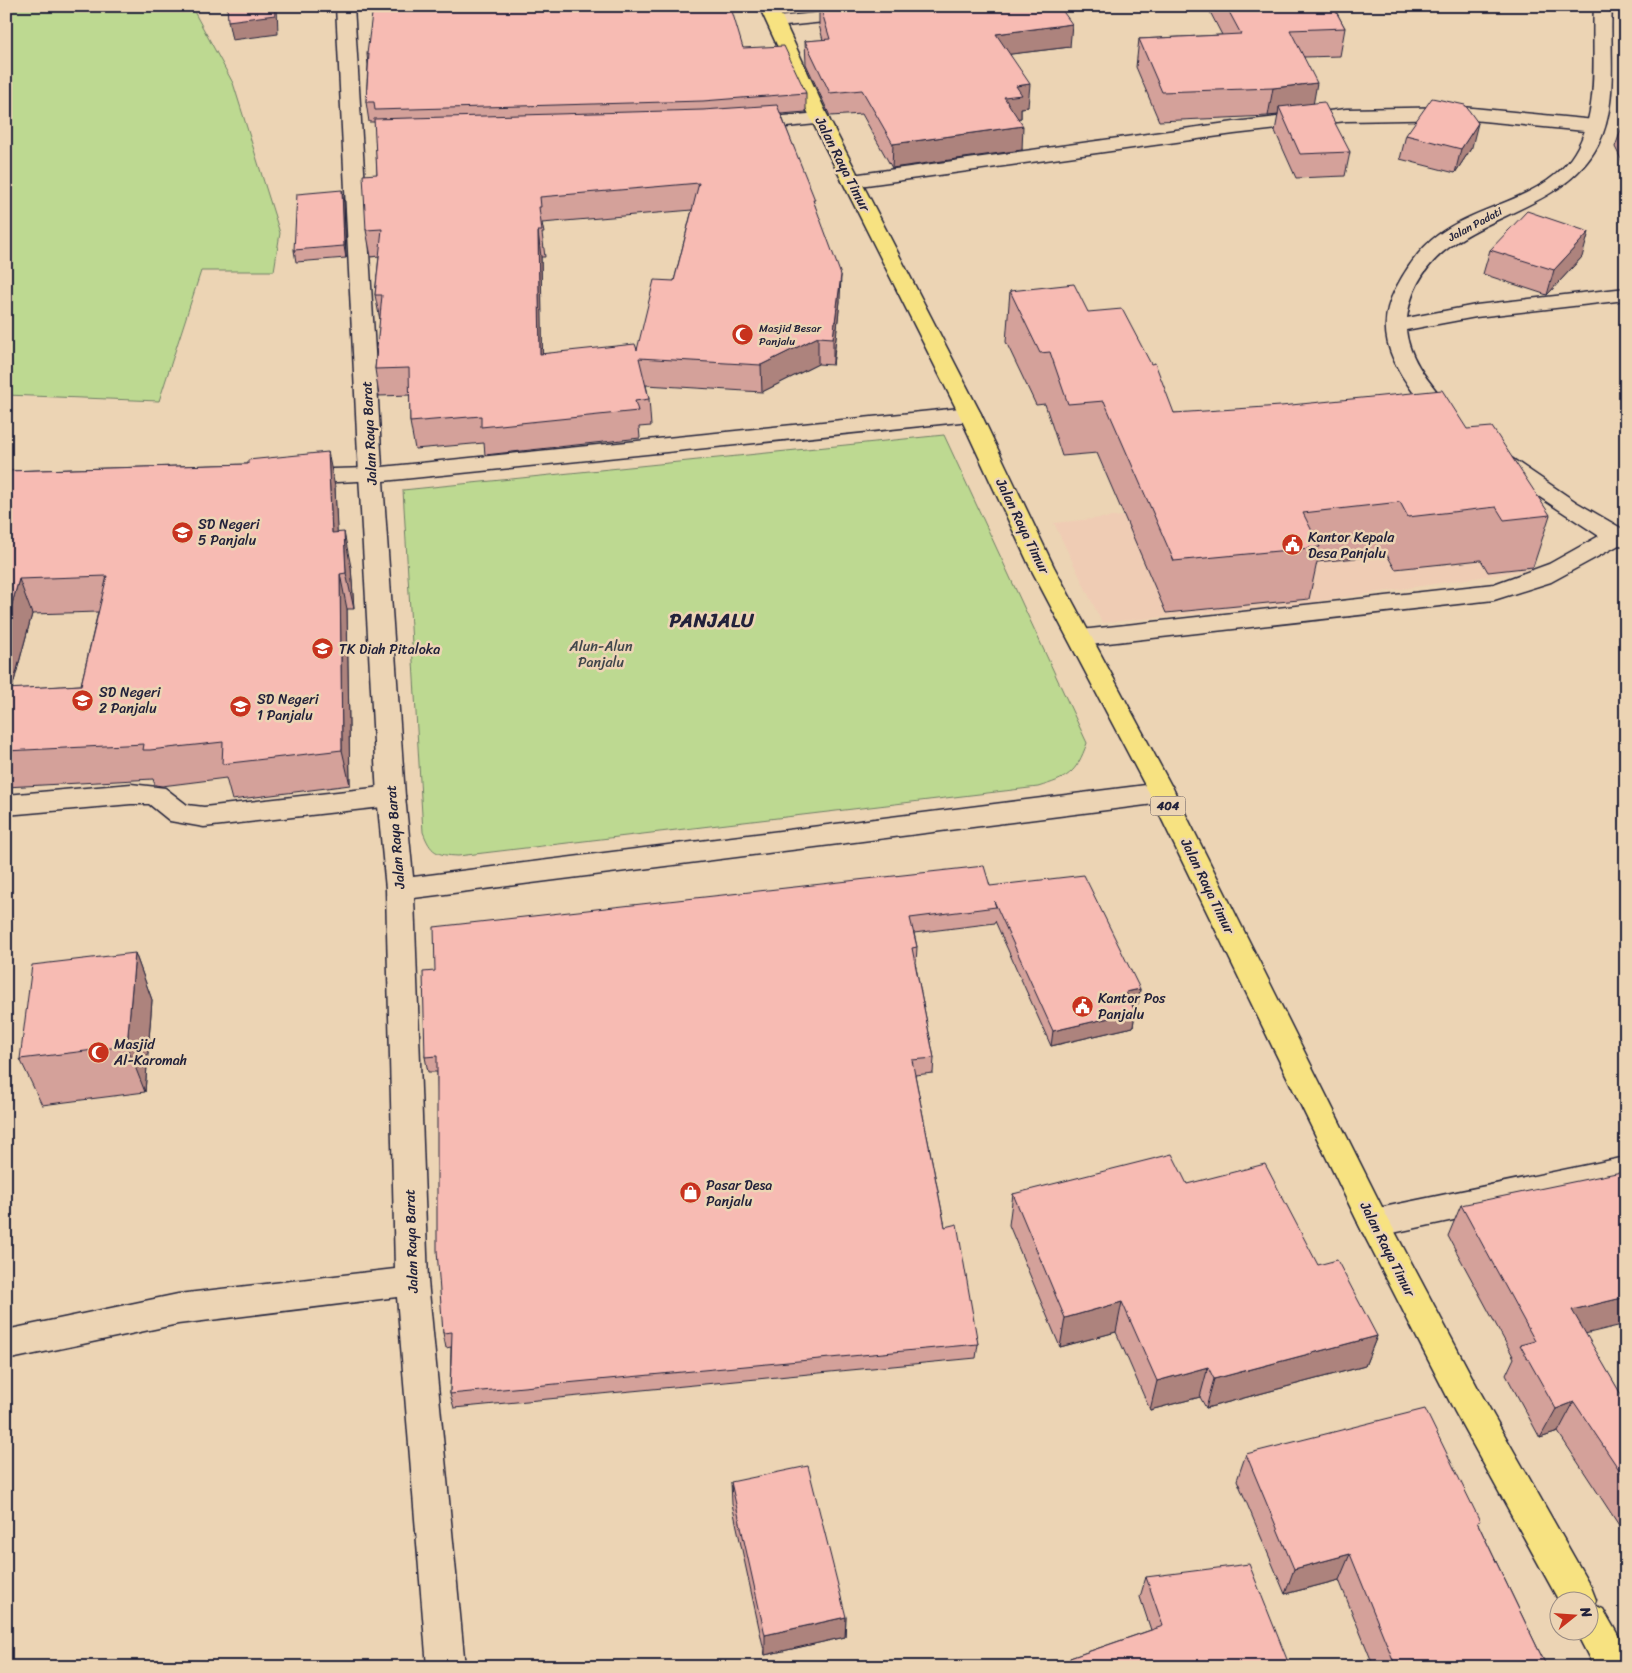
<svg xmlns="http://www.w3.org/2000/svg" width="1632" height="1673" viewBox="0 0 1632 1673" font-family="Sriracha,sans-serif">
  <rect width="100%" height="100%" fill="#ecd4b4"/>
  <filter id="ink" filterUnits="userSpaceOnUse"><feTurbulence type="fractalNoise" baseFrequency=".02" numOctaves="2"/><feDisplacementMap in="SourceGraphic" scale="10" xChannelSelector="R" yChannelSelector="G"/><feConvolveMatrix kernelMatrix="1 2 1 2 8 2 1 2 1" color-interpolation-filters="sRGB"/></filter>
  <g filter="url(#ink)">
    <path fill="#efccb4" d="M1477,479L1533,569L1308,603L1102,623L1054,523Z"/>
    <path fill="#bdd991" stroke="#707e66" d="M6,6H191L233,83L280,233L274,271H201L159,401L6,395Z
      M944,435L1087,743C1076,774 1068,778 1038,787L458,856C436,855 431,853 423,832L403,490Z"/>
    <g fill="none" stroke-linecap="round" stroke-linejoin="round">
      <defs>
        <path id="lane" d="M857,9L863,10L866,14L863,18L776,27L770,26L767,22L770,18L776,17Z
          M1462,107L1595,120L1602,122L1604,126L1602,130L1595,132L1462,119L1346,121L1234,134L852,187L845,185L842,181L845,177L852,175L1234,122L1346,109Z
          M371,468L379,470L383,475L379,480L295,484L287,482L283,477L287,472L295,470Z
          M131,784L165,788L187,805L204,807L391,786L401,789L405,796L401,803L391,806L204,827L170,821L149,804H131L6,815V795Z"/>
        <path id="street" d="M336,6H354L382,467L970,407L978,409L981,414L978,419L970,421L383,481L405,796L413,877L1162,783L1172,786L1175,793L1172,800L1162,803L414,898L428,1281L465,1667H427L397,1297L178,1324L6,1360V1330L178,1294L395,1269L386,889L377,796L359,475Z
          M1594,6H1612C1609,51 1619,104 1598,145C1555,228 1422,211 1407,318L1476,305L1626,288V300L1476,317L1406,330C1410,367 1439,391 1458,419L1455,424C1435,429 1424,407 1413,392C1389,359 1375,327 1396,288C1406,269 1420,248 1438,235C1478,205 1541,200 1571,158C1602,115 1591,55 1594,6Z
          M820,113L827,115L829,119L827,123L747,131L740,129L738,125L740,121L747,119Z
          M1496,451L1504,453L1576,502L1626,531V546L1619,545L1551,582L1494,600L1081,646L1072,644L1068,638L1072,632L1081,630L1494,584L1549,564L1599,536L1488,463L1485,458L1488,453Z
          M1626,1157V1183L1374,1237L1363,1233L1358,1223L1363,1213L1374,1209Z"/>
        <path id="primary" d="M759,6H777L829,119L981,414L1054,567L1175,793L1385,1213L1479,1390L1591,1587L1596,1600L1594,1605L1603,1609L1626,1649V1667H1594L1575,1630H1590V1600H1560V1603L1455,1412L1363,1233L1149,793L1030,567L959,414L811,119Z"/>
      </defs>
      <use href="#lane" stroke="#22223b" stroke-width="3"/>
      <use href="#street" stroke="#22223b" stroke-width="3"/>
      <use href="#primary" stroke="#22223b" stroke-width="3"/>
      <use href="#lane" fill="#ecd4b4" fill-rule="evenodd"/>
      <use href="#street" fill="#ecd4b4" fill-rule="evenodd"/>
      <use href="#primary" fill="#f7e281" fill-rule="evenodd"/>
    </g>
    <path fill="#d4a19a" stroke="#22223b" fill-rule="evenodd" d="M813,6H1059L1070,47L1010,54L1028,107L1021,108V118H1018L1022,150L892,168L862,114L830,116L806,64L805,41L823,40L819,25V11H815Z
      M1207,6H1333L1345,28L1340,56L1304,57L1313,103L1350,152L1345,176L1296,178L1275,131L1278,115L1268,116L1159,121L1136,67L1139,39L1222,35Z
      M726,12L743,48L806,93V112L781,114L815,206L840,301L833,365L818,364L762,392L646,385L649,399L651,426L639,427L640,438L485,455L484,443L415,449L410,422V395L379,396L375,369L380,320L375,295L379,256L371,257L366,230L377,174L375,122H369L366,102L368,65L367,54ZM692,210L674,281L637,350L542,354L541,257H545L542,233H544L542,223Z
      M1622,127H1626V169L1615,147Z
      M1406,135L1472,147L1455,173L1400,159Z
      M344,203L346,258L296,262L294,250Z
      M1490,250L1582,257L1547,295L1483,274Z
      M1010,291L1088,312L1174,413L1467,429L1550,515L1533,567L1488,572L1481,560L1395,569L1387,555L1317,562L1309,599L1166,613L1097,453L1062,456L1045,404L1036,405L1006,342Z
      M248,464L335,487L337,533L351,567L354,609H347L350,785L232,800L226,778L162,786L155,785L153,779L6,787V471ZM98,612L81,685L12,689L32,614Z
      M990,886L1140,989L1138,1004L1133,1005L1135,1012L1133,1027L1051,1046L995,921V923L914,933L917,947L916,963H915L934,1058L933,1073L915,1075L945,1227L978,1344L976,1358L454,1408L450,1394L451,1347L446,1348L443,1333L437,1072H428L425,1057L435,971Z
      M135,953L152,1000L145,1092L42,1105L20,1059Z
      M1187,1184L1318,1265L1377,1336L1365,1366L1206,1408L1200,1397L1150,1410L1116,1332L1060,1347L1009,1225L1013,1194Z
      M1461,1205L1585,1334L1626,1403V1536L1558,1432L1540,1438L1506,1375L1514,1358L1448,1236Z
      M1246,1454L1478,1524L1538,1649L1547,1667H1374L1339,1580L1285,1594L1237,1480Z
      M731,1482L846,1617L845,1637L765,1655L732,1504Z
      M1146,1577L1290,1667H1068L1070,1658L1151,1630L1140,1597Z"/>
    <path fill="#ad837d" stroke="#22223b" d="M274,6H277L278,34L232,40L228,21Z
      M815,6H819V11H815Z
      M1072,24L1070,47L995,56L996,34Z
      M1317,83L1312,111L1279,107L1278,115L1268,116L1273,88Z
      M1030,84L1028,107L1021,108V118L1003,120L1004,97L1016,86Z
      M1478,123L1472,147L1455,173L1461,149Z
      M1023,126L1022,150L892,168L893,144Z
      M342,190L344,203L346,258L344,246Z
      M538,231L541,257L543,381L540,354Z
      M1589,232L1582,257L1547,295L1554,270Z
      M841,275L840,301L833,365V338Z
      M818,337V364L762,392L761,365Z
      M328,452L335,487L339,569L332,533Z
      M344,532L351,567L354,609L346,573Z
      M340,574L347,609L350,785L342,750Z
      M19,579L32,614L6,711V625Z
      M135,953L152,1000L145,1092L127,1046Z
      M1140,989L1138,1004L1124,1008L1126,992Z
      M1135,1012L1133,1027L1051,1046L1053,1031Z
      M1626,1297V1324L1556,1341L1572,1310Z
      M1122,1302L1116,1332L1060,1347L1065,1318Z
      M1377,1336L1365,1366L1206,1408L1214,1379Z
      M1208,1367L1200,1397L1150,1410L1157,1381Z
      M1574,1402L1558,1432L1540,1438L1556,1409Z
      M1350,1554L1339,1580L1285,1594L1294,1569Z
      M846,1617L845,1637L765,1655V1635Z"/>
    <path fill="#f7bbb3" stroke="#22223b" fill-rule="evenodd" d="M227,6H274L275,15L228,21Z
      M373,6H725L726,12L732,11L743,48L784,46L806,93L703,101L375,110L374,102H366L369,54H367Z
      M820,6H1059L1072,24L996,34L1030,84L1016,86L1022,95L1004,97L1023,126L893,144L862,90L830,93L805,41L830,39Z
      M1226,6H1333L1345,28L1290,30L1317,83L1273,88L1162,92L1139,39L1241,34Z
      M1432,98L1465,105L1478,123L1461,149L1406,135Z
      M1324,102L1350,152L1300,154L1279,107Z
      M777,105L815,200H813L841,275L833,338L818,337L761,365L639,358L649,399L635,401L638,411L481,427V416L410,422L409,368L375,369L382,295H375L382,229L366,230L363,175L377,174L374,119L703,110ZM699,183L674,281L654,280L637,350L635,344L540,354L538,231H542L539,207H541L540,197Z
      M1622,127H1626V136Z
      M342,190L344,246L294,250L297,194Z
      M1527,211L1589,232L1554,270L1490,250Z
      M1074,284L1088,312L1122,309L1151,364L1155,363L1174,413L1281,406L1442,390L1467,429L1492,427L1550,515L1504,520L1496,507L1408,517L1400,502L1303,513L1320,547L1174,561L1104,401L1068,404L1050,352L1040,353L1010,291Z
      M328,452L332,533L344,532L346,573L340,574L342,750L222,764L223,742L150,750H143L144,744L6,751V689L81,685L107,576L19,579L6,625V471L248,464V460Z
      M984,866L990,886L1084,875L1140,989L1126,992L1135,1012L1053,1031L994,901L996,907L910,918L917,947L912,948L934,1058L912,1060L945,1227L957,1224L978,1344L450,1394L452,1332L443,1333L437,1250V1056L425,1057L423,972L435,971L434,927Z
      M135,953L127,1046L20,1059L32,965Z
      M1172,1154L1187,1184L1265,1164L1318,1265L1337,1260L1377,1336L1214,1379L1208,1367L1157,1381L1122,1302L1065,1318L1013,1194Z
      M1626,1171V1297L1572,1310L1626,1403V1480L1574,1402L1556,1409L1520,1345L1535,1341L1461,1205Z
      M1425,1409L1480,1521L1477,1522L1538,1649L1547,1667H1396L1350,1554L1294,1569L1246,1454Z
      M808,1466L846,1617L765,1635L731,1482Z
      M1249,1564L1290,1667H1073L1070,1658L1163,1626L1146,1577Z"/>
  </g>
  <defs>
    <symbol id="mosque-disc" viewBox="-11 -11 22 22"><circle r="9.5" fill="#c8321e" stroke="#ecd4b4"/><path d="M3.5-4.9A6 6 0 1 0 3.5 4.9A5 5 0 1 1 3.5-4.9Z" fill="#fff"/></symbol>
    <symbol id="school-disc" viewBox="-11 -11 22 22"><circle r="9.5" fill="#c8321e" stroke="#ecd4b4"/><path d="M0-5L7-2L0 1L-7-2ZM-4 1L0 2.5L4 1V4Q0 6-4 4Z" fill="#fff"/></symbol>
    <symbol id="civic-disc" viewBox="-11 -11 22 22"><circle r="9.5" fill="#c8321e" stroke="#ecd4b4"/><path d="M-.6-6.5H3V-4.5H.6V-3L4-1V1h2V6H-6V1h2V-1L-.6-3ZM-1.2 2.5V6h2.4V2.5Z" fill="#fff"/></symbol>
    <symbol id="shop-disc" viewBox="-11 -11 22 22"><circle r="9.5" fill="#c8321e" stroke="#ecd4b4"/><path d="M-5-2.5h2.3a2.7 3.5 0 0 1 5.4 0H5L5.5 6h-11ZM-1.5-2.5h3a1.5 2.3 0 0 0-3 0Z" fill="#fff"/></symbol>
  </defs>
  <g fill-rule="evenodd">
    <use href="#mosque-disc" x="730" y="322" width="25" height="25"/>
    <use href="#school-disc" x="170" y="520" width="25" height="25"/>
    <use href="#civic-disc" x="1280" y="532" width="25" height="25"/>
    <use href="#school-disc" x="310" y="636" width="25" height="25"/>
    <use href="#school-disc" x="70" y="688" width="25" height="25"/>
    <use href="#school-disc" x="228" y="694" width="25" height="25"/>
    <use href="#civic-disc" x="1070" y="994" width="25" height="25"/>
    <use href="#mosque-disc" x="86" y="1040" width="25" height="25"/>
    <use href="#shop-disc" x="678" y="1180" width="25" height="25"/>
  </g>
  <g text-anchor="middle" stroke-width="5" stroke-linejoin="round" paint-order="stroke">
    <g font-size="11" fill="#22223b" stroke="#ecd4b4">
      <text transform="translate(1475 224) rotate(-28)" y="4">Jalan Padati</text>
    </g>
    <g font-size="11" fill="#22223b" stroke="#ecd4b4" text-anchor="start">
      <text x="759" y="332">Masjid Besar<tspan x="759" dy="13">Panjalu</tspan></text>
    </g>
    <rect fill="#ecd4b4" stroke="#5f575f" stroke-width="1" x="1150.5" y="796.5" width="35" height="19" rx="4"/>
    <g font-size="12" font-weight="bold" fill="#22223b">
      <text x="1168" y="810">404</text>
    </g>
    <g font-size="14" fill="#22223b" stroke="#ecd4b4">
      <text transform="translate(843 164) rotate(63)" y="5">Jalan Raya Timur</text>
      <text transform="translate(369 433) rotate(-93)" y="5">Jalan Raya Barat</text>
      <text transform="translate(1023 526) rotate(64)" y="5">Jalan Raya Timur</text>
      <text transform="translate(395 837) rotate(-95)" y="5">Jalan Raya Barat</text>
      <text transform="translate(1208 886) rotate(64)" y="5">Jalan Raya Timur</text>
      <text transform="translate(411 1241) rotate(-92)" y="5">Jalan Raya Barat</text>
      <text transform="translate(1388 1249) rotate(63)" y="5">Jalan Raya Timur</text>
    </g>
    <g font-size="14" fill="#22223b" stroke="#ecd4b4" text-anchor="start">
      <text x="198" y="529">SD Negeri<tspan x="198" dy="16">5 Panjalu</tspan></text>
      <text x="1308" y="542">Kantor Kepala<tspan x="1308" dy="16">Desa Panjalu</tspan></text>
      <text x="339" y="654">TK Diah Pitaloka</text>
      <text x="99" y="697">SD Negeri<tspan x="99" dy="16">2 Panjalu</tspan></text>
      <text x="257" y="704">SD Negeri<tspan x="257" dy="16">1 Panjalu</tspan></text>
      <text x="1098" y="1003">Kantor Pos<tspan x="1098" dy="16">Panjalu</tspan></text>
      <text x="114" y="1049">Masjid<tspan x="114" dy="16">Al-Karomah</tspan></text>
      <text x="706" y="1190">Pasar Desa<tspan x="706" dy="16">Panjalu</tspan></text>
    </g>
    <g font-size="14" fill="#41474c" stroke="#ecd4b4">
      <text x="601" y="651">Alun-Alun<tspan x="601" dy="16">Panjalu</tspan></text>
    </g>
    <g font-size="19" font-weight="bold" letter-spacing="1" fill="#22223b" stroke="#ecd4b4">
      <text x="712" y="627">PANJALU</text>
    </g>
  </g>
  <rect width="1632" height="1673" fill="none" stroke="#ecd4b4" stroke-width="25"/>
  <rect x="12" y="12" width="1607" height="1648" fill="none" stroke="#22223b" stroke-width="2" filter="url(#ink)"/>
  <g transform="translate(1574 1616) rotate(73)"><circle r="24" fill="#ecd4b4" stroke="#9b8d84"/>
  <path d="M0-4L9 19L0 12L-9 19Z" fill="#c8321e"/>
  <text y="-8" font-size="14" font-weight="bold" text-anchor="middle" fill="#22223b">N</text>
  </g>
</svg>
